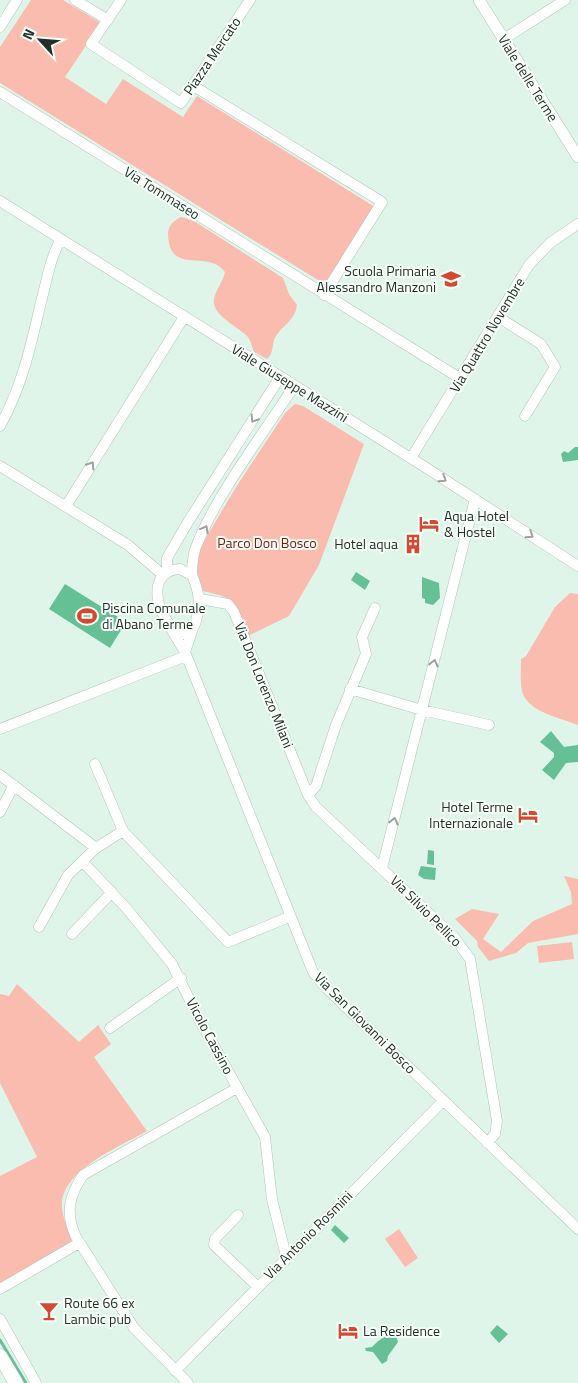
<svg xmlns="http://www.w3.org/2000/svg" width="578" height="1383" viewBox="0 0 578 1383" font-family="'Titillium Web',sans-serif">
  <rect width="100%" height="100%" fill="#e0f5e9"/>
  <path fill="#f9bcaf" d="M31,0H63L101,23L65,77L106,104L123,79L183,117L197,96L375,207L326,285L0,83V47Z
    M181,217L194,221L283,278L289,294L297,305C295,322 280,326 274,340C272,347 273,354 267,359L254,352C252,347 251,341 248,337C239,327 211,315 214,299C216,289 223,282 225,272C208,248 169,277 168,234C168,226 173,221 181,217Z
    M295,404L303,406L364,444L319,565L289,616L248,636C236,603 239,599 203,591L198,578L196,563L201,546L236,487L285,413Z
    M570,593L578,594V725C561,718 527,712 522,691C520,681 521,669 521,659L526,656L555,607Z
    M564,876L578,879V934L528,943L516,953L489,961L478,947L477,941L455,919L472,909L499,914L483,939L501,952L533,921L572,904L571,892Z
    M572,942L574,959L539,963L537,946Z
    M17,984L79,1042L98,1025L111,1044L94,1057L147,1131C120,1147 60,1170 62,1207C63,1219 68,1230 72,1241L0,1284V1176L37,1157L0,1083V994L9,996Z
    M399,1229L418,1258L405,1267L385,1239Z"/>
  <path fill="#66c095" d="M575,447H578V460L563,462L561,454L564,451L568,453Z
    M356,572L370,581L365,590L351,580Z
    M422,577L439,583L440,598L433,605L425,603V599L422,598Z
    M65,584L126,622L110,648L49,609Z
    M551,731L564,747L578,745V762L566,763L554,780L542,770L554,757V753L540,742Z
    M428,850L434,851V865L427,864Z
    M421,866L436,868L435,880L424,879L418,875Z
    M335,1225L349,1238L344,1243L331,1230Z
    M497,1325L508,1334L499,1343L490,1333Z
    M389,1334L396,1336L398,1342L388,1356L387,1361L382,1364L373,1352L366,1351L365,1348L372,1347L378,1341Z"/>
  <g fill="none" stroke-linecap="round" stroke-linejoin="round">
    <path stroke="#66c095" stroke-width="3" d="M0,1340L26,1383"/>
    <defs>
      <path id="minor" d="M75,0L108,20
        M121,0L91,44L181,103L250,0
        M0,27L17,0
        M504,39L565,0
        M192,85L382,202L324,295
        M0,92L461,379
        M0,201L425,467L578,566
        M498,317L541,344L555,367L525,416
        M0,426C22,387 31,345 41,302C47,280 50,258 61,239
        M411,458L529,265L550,243L578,224
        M0,466L128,545L163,575
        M66,506L184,317
        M180,569L192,575C199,591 201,604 196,621C182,668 127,572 180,569Z
        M167,571V558L188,522L280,377
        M192,575C192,564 193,552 198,542C219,491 264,433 294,386
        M200,599L228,604L234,612L308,795L316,807L454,937L470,959L497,1121L495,1134L487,1143
        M171,629L185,652L193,628
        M185,652L313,972L326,988L578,1229
        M350,689L422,710L489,725
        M0,729L186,656
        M95,764L123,831L228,942L289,917
        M0,775L96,848
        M308,795L316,786L336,725L366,654L362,637L375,608
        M0,812L14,785
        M83,862L127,909L172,964L199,1019L265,1137L272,1199L285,1252L288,1255
        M382,868L475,499
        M39,927L68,875L96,848L123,831
        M72,934L112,892
        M110,1028L181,978
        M238,1215L215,1239L214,1245L257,1286
        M0,1289L79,1243
        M0,1319L36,1383
        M175,1371L443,1101
        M188,1383L134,1328L76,1237C65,1213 69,1196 83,1175L237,1088"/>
      <path id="tertiary" d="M479,0L578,157"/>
      <path id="secondary" d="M0,1356L16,1383"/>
    </defs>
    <use href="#minor" stroke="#afc4b8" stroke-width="11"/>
    <use href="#tertiary" stroke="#afc4b8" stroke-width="12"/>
    <use href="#secondary" stroke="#afc4b8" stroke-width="15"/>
    <use href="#minor" stroke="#fff" stroke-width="10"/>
    <use href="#tertiary" stroke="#fff" stroke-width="11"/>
    <use href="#secondary" stroke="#fff" stroke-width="14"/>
  </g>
  <defs><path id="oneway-chevron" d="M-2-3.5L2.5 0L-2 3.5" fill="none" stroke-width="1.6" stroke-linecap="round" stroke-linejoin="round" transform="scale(1.25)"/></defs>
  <g stroke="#9da19f">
    <use href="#oneway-chevron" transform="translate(254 419) rotate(122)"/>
    <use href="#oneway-chevron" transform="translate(91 465) rotate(-58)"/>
    <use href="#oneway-chevron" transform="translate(443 479) rotate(33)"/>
    <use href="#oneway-chevron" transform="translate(205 529) rotate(-61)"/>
    <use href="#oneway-chevron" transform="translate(530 535) rotate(33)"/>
    <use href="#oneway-chevron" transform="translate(434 663) rotate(-76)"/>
    <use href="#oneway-chevron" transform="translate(394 821) rotate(-76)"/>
  </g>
  <defs>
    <symbol id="school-bare" viewBox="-9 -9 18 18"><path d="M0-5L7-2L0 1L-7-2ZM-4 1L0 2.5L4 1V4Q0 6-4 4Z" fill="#d54930" stroke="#f6fffa" stroke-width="2.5" paint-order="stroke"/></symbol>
    <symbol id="hotel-bare" viewBox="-9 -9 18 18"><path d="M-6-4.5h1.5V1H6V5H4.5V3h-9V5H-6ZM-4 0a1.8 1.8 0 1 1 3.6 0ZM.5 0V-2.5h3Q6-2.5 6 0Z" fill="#d54930" stroke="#f6fffa" stroke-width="2.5" paint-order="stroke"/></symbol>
    <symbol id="building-bare" viewBox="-9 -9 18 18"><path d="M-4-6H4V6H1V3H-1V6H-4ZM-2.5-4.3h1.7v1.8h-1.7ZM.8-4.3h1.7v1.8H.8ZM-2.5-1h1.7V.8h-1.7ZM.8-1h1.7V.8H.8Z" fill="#d54930" stroke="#f6fffa" stroke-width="2.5" paint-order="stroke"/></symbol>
    <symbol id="stadium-bare" viewBox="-9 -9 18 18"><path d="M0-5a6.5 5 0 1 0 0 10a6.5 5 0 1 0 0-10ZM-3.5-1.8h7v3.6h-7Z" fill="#d54930" stroke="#f6fffa" stroke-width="2.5" paint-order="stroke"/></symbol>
    <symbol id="bar-bare" viewBox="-9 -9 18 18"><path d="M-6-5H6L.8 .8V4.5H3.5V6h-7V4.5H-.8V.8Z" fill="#d54930" stroke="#f6fffa" stroke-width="2.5" paint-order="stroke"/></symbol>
  </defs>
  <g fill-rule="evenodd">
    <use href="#school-bare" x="437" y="265" width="28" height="28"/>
    <use href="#hotel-bare" x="415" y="510" width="28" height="28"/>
    <use href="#building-bare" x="399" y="530" width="28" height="28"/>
    <use href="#stadium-bare" x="73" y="602" width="28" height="28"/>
    <use href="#hotel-bare" x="514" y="801" width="28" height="28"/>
    <use href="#bar-bare" x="35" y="1297" width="28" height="28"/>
    <use href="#hotel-bare" x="334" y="1317" width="28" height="28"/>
  </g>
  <g text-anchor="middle" stroke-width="4" stroke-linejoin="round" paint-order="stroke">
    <g font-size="14" fill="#262e29" stroke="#f6fffa">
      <text transform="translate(212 56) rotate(-56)" y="5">Piazza Mercato</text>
      <text transform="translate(528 78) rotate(58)" y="5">Viale delle Terme</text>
      <text transform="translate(162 193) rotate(32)" y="5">Via Tommaseo</text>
      <text transform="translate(487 335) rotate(-59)" y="5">Via Quattro Novembre</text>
      <text transform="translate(290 383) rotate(32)" y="5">Viale Giuseppe Mazzini</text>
      <text transform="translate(264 685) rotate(68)" y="5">Via Don Lorenzo Milani</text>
      <text transform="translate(426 911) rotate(45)" y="5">Via Silvio Pellico</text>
      <text transform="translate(365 1023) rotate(45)" y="5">Via San Giovanni Bosco</text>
      <text transform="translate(210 1036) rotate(62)" y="5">Vicolo Cassino</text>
      <text transform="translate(308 1235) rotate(-45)" y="5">Via Antonio Rosmini</text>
    </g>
    <g font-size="14" fill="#262e29" stroke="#f6fffa" text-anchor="start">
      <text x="436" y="276" text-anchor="end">Scuola Primaria<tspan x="436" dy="16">Alessandro Manzoni</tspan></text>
      <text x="444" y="521">Aqua Hotel<tspan x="444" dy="16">&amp; Hostel</tspan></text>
      <text x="398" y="549" text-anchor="end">Hotel aqua</text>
      <text x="102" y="613">Piscina Comunale<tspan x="102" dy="16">di Abano Terme</tspan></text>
      <text x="513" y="812" text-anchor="end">Hotel Terme<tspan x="513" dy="16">Internazionale</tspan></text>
      <text x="64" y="1308">Route 66 ex<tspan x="64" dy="16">Lambic pub</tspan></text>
      <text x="363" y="1336">La Residence</text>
    </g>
    <g font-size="14" fill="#7d1907" stroke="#f6fffa">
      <text x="267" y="548">Parco Don Bosco</text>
    </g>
  </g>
  <g transform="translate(40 40) rotate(296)" stroke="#f6fffa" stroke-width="4" paint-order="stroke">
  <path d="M0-4L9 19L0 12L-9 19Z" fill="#262e29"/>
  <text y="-8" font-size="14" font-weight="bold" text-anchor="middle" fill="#262e29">N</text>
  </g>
</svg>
